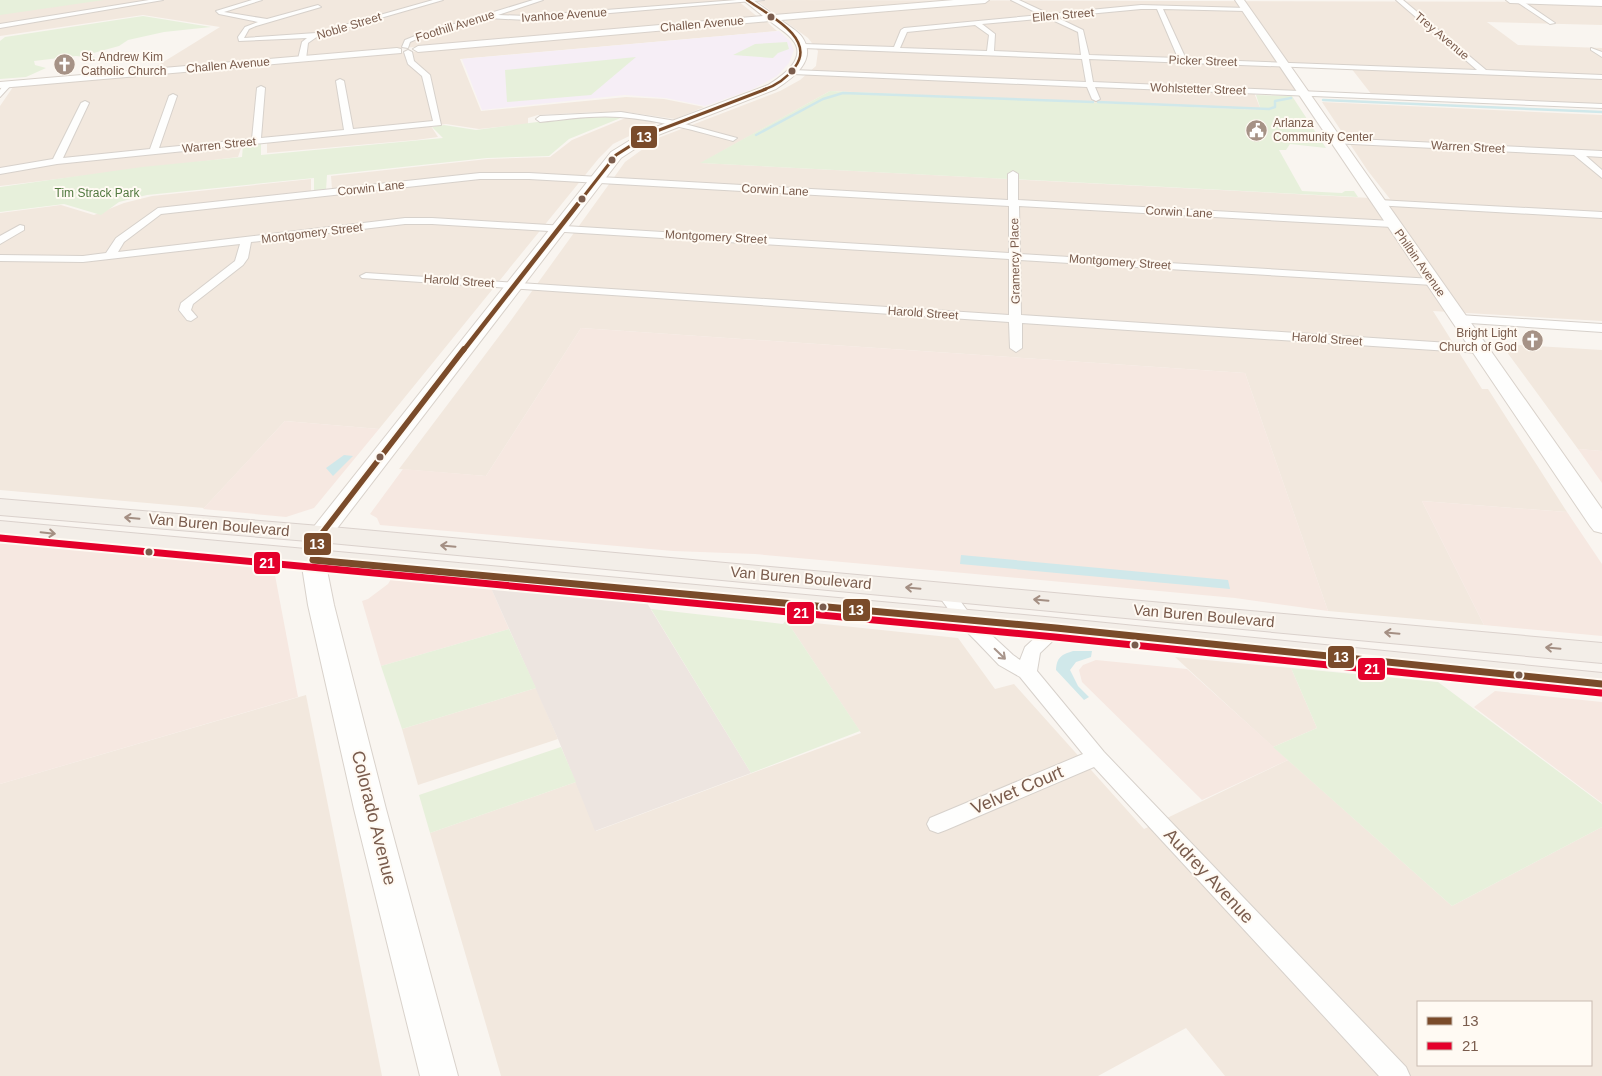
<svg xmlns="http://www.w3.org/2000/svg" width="1602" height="1076" viewBox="0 0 1602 1076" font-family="Helvetica,sans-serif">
  <rect width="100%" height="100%" fill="#f9f5f0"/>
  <path fill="#f2e8de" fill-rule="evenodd" d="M0,0H737L759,18L152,69L220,27L143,15L0,36Z
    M756,0L1602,2V25L1487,22L1518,45L1602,48V104L1372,95L1351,68L1282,66L1306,96L1254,93L1261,110L830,91L701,163L1390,199L1368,171L1322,102L1602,115V321L1433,311L1482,389H1488L1567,512L1422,501L1484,625L1328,611L1245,373L581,328L486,476L399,469L509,323L625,162L658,138L780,91L800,80L816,66L818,51L808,38Z
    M762,22H767L777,31L460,59L481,111L626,97L664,99L704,107L675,119L626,112H598L538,115L528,118V124L479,129L446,124L431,126L438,137L416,140L267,153V142L242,145L238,157L0,186V106L13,87L21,85Z
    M628,117L656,123L613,144L599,158L379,429L285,421L204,508L0,490V213L61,205L94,215L124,203L152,196L311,179V192L332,189L331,176L488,159L550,157L572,140Z
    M1501,344L1602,350V451L1578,449Z
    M786,620L958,638L995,689L1014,684L1144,829L1288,760L1452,906L1602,827V1076H1225L1186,1028L1098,1076H501L430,833L576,782L596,831L861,733ZM1418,1002H1591V1065H1418Z
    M1175,657L1291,668L1317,728L1273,747Z
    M536,688L558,739L418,785L402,729Z
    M306,695L382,1076H0V784Z"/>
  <path fill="#f6e8e1" d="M581,328L1245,373L1328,611L1235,598L964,573L755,554L673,551L380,525L377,518L370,514L403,469L486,476Z
    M285,421L379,429L314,508L286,517L203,509Z
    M1578,449L1602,451V483Z
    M1422,501L1567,512L1602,564V636L1484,625Z
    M0,539L274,570L298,697L0,784Z
    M391,579L491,588L509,629L381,666L362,601L368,599L388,584Z
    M1096,660L1187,669L1288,760L1202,800L1082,682L1079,670L1083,665Z
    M1495,691L1602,702V803L1474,707Z"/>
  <path fill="#ede5e0" d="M491,588L647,603L751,773L595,831L558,739Z"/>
  <path fill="#f6eef6" d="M779,31L790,41L794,50L789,63L777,76L753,89L705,106L666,98L625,95L482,110L462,59Z"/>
  <path fill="#e7f0db" d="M0,0H104L0,15Z
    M143,16L211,27L164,32L128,40L119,46L90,54L96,58L76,56L34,61L35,65L46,68L26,77L0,79V41L5,37Z
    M787,42L789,49L778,53L773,58L733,55L755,44Z
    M636,57L591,95L507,102L505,70Z
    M830,91L1261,110L1256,95L1292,96L1326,148L1290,144L1286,150H1279L1302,191L1342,193L1345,191H1354L1358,197L700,163Z
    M628,115L569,139L549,156L487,158L327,175L326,190L314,191V178L147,195L119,202L101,215L64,204L0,212V187L142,167L242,157L243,146L261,144V155L443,138L432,127L444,125L476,130L584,116Z
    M651,609L783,624L786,620L860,731L751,773Z
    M509,629L536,688L402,729L381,666Z
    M1291,668L1438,682L1602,804V827L1452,906L1273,747L1317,728Z
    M561,747L576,782L430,833L419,795Z"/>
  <path fill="#d0e8ea" d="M344,455L353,456L333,476L326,468Z
    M961,555L1228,580L1230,589L960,564Z
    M1073,651H1092L1091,657L1076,662L1070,670L1078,686L1089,697L1084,700L1056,670C1057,657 1061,655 1073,651Z"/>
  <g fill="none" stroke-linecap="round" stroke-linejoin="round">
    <path stroke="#d0e8ea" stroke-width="2.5" d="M1323,100L1602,112
      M1098,102L1269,109L1275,107V101L1291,98
      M756,135L823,99L843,93L1093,102"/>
    <defs>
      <path id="street" d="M149,0H163L0,28V24Z
        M252,0H262L224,12L267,19L318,5L321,7L256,26L249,29L244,38L316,33L433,0H443L318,36L308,43L306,59L302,61L298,59L302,42L307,38L239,41L238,37L245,27L258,22L219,14L216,11Z
        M533,0H543L498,15L527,16L737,0H764L527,20L487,18L419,38L410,42L408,48L402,47L405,40L415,36Z
        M1011,0H1019L1049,14L1141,5L1247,8L1245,11L1163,9L1186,59L1477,70L1396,0H1403L1486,70L1602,75V79L1089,59L1093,82L1602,104V108L1095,87L1100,99L1096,101L1092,99L1087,87L793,74L789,72L793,70L1086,82L1082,59L803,48L800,46L803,44L894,47L901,30L904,28L1041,15ZM1141,9H1157L1178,58L1089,55L1083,30L1056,17ZM1048,18L1078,32L1081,55L994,51L995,34L982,24ZM975,25L989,35L987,51L900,48L907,32Z
        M1514,0H1521L1555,23L1550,24Z
        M1591,48L1602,52V57L1591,50Z
        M408,50L412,52L414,61L430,75L441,125L57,164L0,174V168L53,159L81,103L85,101L89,103L63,158L150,149L169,96L173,94L177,96L159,148L252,139L257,88L261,86L265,88L261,138L344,130L336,81L340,79L344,81L353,129L433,121L422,76L408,64L404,52Z
        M5,82L12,84L0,97V90Z
        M621,112L670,120L737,138L733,141C696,131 659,120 620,117C594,115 567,119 540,122L536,119L540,116Z
        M1335,138L1602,151V157L1586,156L1602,170V178L1574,155L1332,143L1331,141Z
        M1013,171L1018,174V200L1392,221L1397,224L1392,227L1019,206L1020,254L1433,279L1439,282L1433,285L1020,260L1021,315L1480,345L1486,349L1480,353L1022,323V348L1016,352L1010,348L1009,322L362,278L360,276L366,273L1009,315V259L432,224H405L251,242L248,258L243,265L193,304L191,310L197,317L191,321L187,320L179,310L181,303L235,261L240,244L83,262L0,261V255L83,256L106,253L116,238L158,208L480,173H529L1008,200V174ZM480,179H529L1009,206V253L432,218H405L118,252L124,242L161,214Z
        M1378,200L1602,212V218L1374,205L1373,203Z
        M20,225L24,226V230L0,244V236Z
        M1459,315L1602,324V332L1455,322L1453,319Z
        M944,585L950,587L972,617L1013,655L1020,660L1025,647L1050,624H1062L1065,628L1062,632L1040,653L1037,671L1104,752L1406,1067L1410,1076H1379L1094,767L946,830L938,833L930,830L927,824L930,818L1083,754L1020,677L999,665L977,642L960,625L935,591L938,587Z"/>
      <path id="secondary" d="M743,0H753L774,15L954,0H989L985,3L781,20C787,25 798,31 802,37C818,60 793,78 776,89L653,137L621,158L332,535L325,560L334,605L386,809L458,1076H420L354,809L308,605L301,560L308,534L611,152L645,131L768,85C782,76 809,58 792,39C786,32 777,27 770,21L418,52L413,49L418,46L763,16Z
        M1235,0H1244L1602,509V533L1594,531L1590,526Z
        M1506,0H1602V6L1510,3Z
        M397,48L401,49V53L0,88V82Z"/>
      <path id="primary" d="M0,499L320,526L1602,643V663L320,542L0,515Z
        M0,521L1056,618L1602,673V695L1056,638L0,537Z"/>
    </defs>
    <use href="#street" stroke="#d7d1cb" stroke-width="2"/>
    <use href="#secondary" stroke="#d9d2cb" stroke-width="2"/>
    <use href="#primary" stroke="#dad1cc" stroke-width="2"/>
    <use href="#street" fill="#fefefd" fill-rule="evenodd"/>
    <use href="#secondary" fill="#fefefd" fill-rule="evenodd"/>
    <use href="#primary" fill="#f3eee8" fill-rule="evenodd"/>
    <defs>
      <path id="bus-1-far4" d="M747,0C767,14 817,38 795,67C787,78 775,86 763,90"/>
      <path id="bus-1-far3" d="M577,205L616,155L649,134L766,89"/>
      <path id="bus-1-far2" d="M463,351L578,204"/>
      <path id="bus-1-far1" d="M319,537L464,349"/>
      <path id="bus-1" d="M320,536L313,560L1056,628L1602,684"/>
      <path id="bus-2" d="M0,538L1055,637L1601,693"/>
    </defs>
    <use href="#bus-1-far4" stroke="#fffaf3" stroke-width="4.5"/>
    <use href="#bus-1-far3" stroke="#fffaf3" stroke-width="5"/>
    <use href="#bus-1-far2" stroke="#fffaf3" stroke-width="7"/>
    <use href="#bus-1-far1" stroke="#fffaf3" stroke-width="9"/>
    <use href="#bus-1" stroke="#fffaf3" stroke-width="11"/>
    <use href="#bus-2" stroke="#fffaf3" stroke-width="11"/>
    <use href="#bus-1-far4" stroke="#7a4b2a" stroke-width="2.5"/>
    <use href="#bus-1-far3" stroke="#7a4b2a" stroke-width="3"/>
    <use href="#bus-1-far2" stroke="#7a4b2a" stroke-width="4.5"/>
    <use href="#bus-1-far1" stroke="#7a4b2a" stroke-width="5.5"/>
    <use href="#bus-1" stroke="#7a4b2a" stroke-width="7"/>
    <use href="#bus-2" stroke="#e4002b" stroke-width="7"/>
  </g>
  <defs><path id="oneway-shaft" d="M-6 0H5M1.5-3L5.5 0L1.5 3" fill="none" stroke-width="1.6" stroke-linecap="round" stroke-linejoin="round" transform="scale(1.25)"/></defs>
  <g stroke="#a48f83">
    <use href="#oneway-shaft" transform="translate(132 518) rotate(-175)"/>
    <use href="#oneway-shaft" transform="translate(48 533) rotate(6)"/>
    <use href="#oneway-shaft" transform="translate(448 546) rotate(-175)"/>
    <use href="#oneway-shaft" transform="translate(913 588) rotate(-175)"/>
    <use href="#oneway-shaft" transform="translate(1041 600) rotate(-175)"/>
    <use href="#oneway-shaft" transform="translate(1392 633) rotate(-175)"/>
    <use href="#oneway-shaft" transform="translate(1553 648) rotate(-175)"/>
  </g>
  <use stroke="#a8958b" href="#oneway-shaft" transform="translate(1000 654) rotate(44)"/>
  <defs>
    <symbol id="church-disc" viewBox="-11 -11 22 22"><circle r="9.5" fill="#a69286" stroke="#fffaf3"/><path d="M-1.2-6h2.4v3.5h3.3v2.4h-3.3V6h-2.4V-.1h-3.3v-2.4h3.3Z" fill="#fff"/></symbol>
    <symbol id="civic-disc" viewBox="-11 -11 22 22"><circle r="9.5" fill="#a69286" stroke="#fffaf3"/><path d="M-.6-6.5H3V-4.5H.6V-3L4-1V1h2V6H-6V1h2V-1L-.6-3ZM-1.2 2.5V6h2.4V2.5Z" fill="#fff"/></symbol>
  </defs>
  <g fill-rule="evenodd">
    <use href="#church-disc" x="52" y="52" width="25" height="25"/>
    <use href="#civic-disc" x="1244" y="118" width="25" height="25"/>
    <use href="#church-disc" x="1520" y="328" width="25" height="25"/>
  </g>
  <g fill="#7a5c4d" stroke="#fffaf3" stroke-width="2">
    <circle cx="771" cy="17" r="4.5"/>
    <circle cx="792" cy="71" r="4.5"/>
    <circle cx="612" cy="160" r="4.5"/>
    <circle cx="582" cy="199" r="4.5"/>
    <circle cx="380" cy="457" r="4.5"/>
    <circle cx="149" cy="552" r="4.5"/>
    <circle cx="823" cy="607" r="4.5"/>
    <circle cx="1135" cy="645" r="4.5"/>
    <circle cx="1519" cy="675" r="4.5"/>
  </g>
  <g text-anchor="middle" stroke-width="4" stroke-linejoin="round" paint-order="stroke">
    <g font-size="12" fill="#7a5c4d" stroke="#fffaf3">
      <text transform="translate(564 15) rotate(-4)" y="4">Ivanhoe Avenue</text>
      <text transform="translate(1063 15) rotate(-5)" y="4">Ellen Street</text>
      <text transform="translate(702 24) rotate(-5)" y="4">Challen Avenue</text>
      <text transform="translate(349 26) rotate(-17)" y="4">Noble Street</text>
      <text transform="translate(455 26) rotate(-17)" y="4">Foothill Avenue</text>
      <text transform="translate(1442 36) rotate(40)" y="4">Trey Avenue</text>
      <text transform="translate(1203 61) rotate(2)" y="4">Picker Street</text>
      <text transform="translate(228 65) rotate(-5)" y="4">Challen Avenue</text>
      <text transform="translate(1198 89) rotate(2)" y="4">Wohlstetter Street</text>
      <text transform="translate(219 145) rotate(-6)" y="4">Warren Street</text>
      <text transform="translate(1468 147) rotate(3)" y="4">Warren Street</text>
      <text transform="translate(371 188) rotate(-6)" y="4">Corwin Lane</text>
      <text transform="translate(775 190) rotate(3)" y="4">Corwin Lane</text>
      <text transform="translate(1179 212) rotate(3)" y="4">Corwin Lane</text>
      <text transform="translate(312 233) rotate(-7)" y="4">Montgomery Street</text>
      <text transform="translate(716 237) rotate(3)" y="4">Montgomery Street</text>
      <text transform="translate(1015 261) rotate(-91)" y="4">Gramercy Place</text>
      <text transform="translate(1120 262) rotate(4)" y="4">Montgomery Street</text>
      <text transform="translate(1420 263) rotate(55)" y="4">Philbin Avenue</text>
      <text transform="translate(459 281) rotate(4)" y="4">Harold Street</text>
      <text transform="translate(923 313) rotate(4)" y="4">Harold Street</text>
      <text transform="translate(1327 339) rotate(4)" y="4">Harold Street</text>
    </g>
    <g font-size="12" fill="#7a5c4d" stroke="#fffaf3" text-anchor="start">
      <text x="81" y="61">St. Andrew Kim<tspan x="81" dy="14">Catholic Church</tspan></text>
      <text x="1273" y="127">Arlanza<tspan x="1273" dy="14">Community Center</tspan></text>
      <text x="1517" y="337" text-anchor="end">Bright Light<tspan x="1517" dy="14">Church of God</tspan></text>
    </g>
    <g font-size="12" fill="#537a41" stroke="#fffaf3">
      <text x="97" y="197">Tim Strack Park</text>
    </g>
    <g font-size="15" fill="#7a5c4d" stroke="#fffaf3">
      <text transform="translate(219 525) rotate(5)" y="5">Van Buren Boulevard</text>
      <text transform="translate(801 578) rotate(5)" y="5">Van Buren Boulevard</text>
      <text transform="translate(1204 616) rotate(5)" y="5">Van Buren Boulevard</text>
    </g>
    <g font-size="18" fill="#7a5c4d" stroke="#fffaf3">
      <text transform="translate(1017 790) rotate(-23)" y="6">Velvet Court</text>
      <text transform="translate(374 818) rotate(76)" y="6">Colorado Avenue</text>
      <text transform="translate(1209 876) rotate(47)" y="6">Audrey Avenue</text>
    </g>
  </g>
  <g stroke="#fffaf3" stroke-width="2">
    <rect x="630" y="125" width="28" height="24" rx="5" fill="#7a4b2a"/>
    <rect x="303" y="532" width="29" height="24" rx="5" fill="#7a4b2a"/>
    <rect x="253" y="551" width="28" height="24" rx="5" fill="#e4002b"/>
    <rect x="842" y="598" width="29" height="24" rx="5" fill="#7a4b2a"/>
    <rect x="786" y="601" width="29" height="24" rx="5" fill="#e4002b"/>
    <rect x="1327" y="645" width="28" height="24" rx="5" fill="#7a4b2a"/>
    <rect x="1357" y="657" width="29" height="24" rx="5" fill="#e4002b"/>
  </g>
  <g font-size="14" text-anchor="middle" font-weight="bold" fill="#fff">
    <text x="644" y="142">13</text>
    <text x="317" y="549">13</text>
    <text x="267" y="568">21</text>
    <text x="856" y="615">13</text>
    <text x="801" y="618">21</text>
    <text x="1341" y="662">13</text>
    <text x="1372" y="674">21</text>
  </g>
  <rect x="1417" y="1001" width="175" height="65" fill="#fffaf3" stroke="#cabbb1"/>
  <rect x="1427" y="1017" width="25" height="8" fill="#7a4b2a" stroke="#cabbb1"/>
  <text x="1462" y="1026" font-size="15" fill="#7a5c4d">13</text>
  <rect x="1427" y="1042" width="25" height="8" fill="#e4002b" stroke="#cabbb1"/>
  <text x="1462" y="1051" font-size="15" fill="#7a5c4d">21</text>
</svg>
